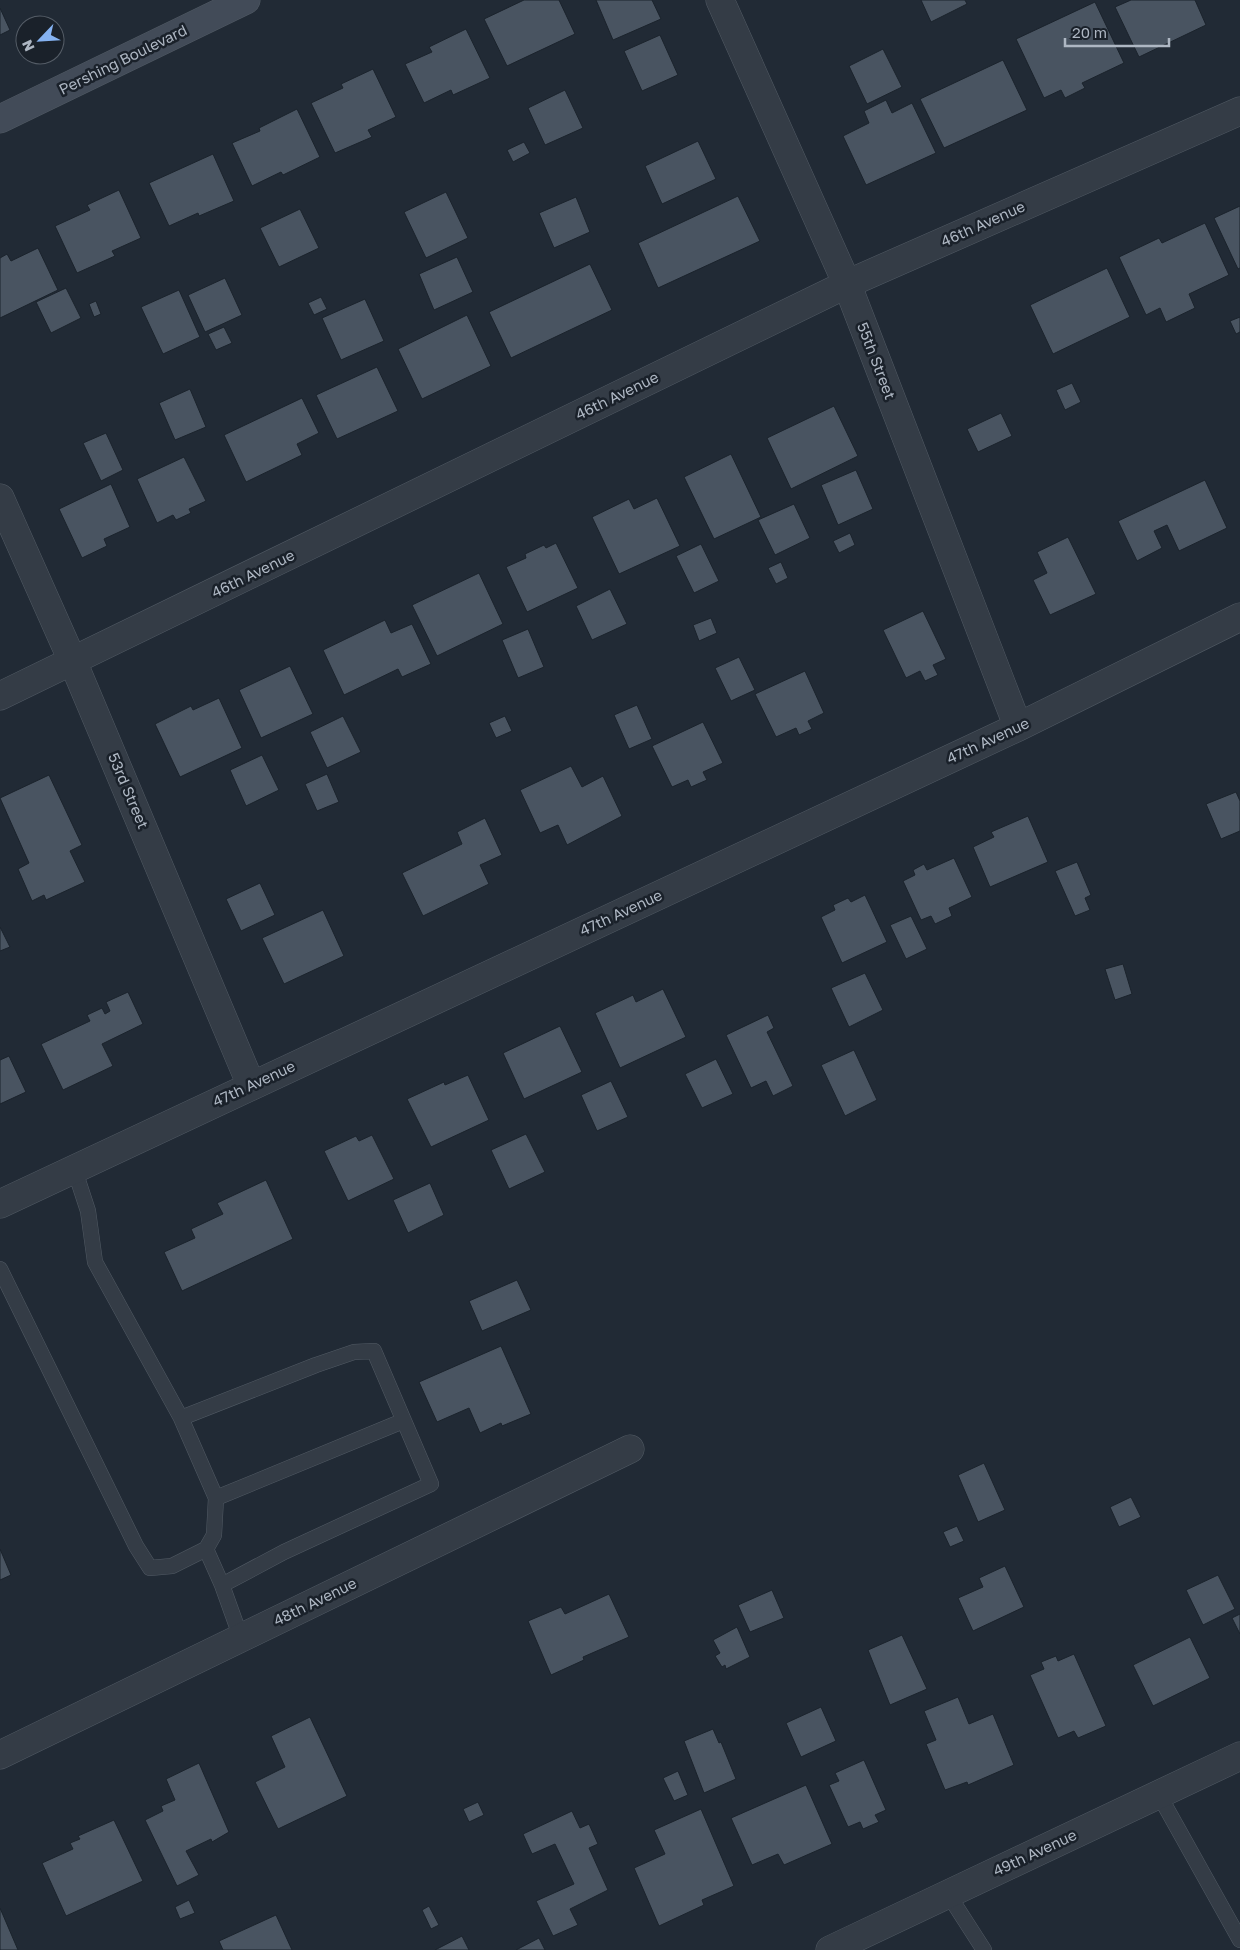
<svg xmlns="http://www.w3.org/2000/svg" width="1240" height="1950" viewBox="0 0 1240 1950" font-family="'Golos Text',sans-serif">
  <rect width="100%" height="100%" fill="#212a35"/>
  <path fill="#495461" stroke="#1b232c" d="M524,0H559L575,34L507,66L484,19Z
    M596,0H652L661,19L613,40Z
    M921,0H965L967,4L931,22Z
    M1131,0H1195L1206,25L1139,57L1115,7Z
    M1095,2L1124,63L1082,83L1085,88L1065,98L1061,90L1044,98L1016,39Z
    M0,8L10,30L0,35Z
    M466,29L490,78L453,95L451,90L424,103L405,64L432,52L429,47Z
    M660,35L678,75L642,91L624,51Z
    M883,49L902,87L867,104L849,66Z
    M1003,60L1027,110L944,148L920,99Z
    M373,69L396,117L368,130L372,137L335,153L311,103L343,88L341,84Z
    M565,90L583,128L545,145L528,108Z
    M886,100L892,113L912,103L936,153L866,185L843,136L869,123L864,111Z
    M297,109L320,157L283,175L281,172L252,186L232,143L260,131L259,128Z
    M698,141L716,179L662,204L645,166Z
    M524,142L530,153L513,162L507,150Z
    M213,154L234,201L199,216L198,213L169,226L149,183Z
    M119,190L141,238L112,251L115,256L77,273L55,226L90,210L87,205Z
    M446,192L468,238L426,258L404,212Z
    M738,196L760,241L658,288L638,243Z
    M576,197L590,232L554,248L539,213Z
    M1240,206V268L1238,269L1214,218Z
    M300,209L319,248L279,267L260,228Z
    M1205,223L1229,275L1189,294L1195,308L1166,322L1160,308L1146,315L1119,257L1159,238L1162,243Z
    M38,248L58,290L0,318V258L7,254L11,261Z
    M457,257L473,292L434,310L419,274Z
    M590,264L612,310L511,358L489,312Z
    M1107,268L1130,317L1053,354L1030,305Z
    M225,278L242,315L205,332L188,295Z
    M66,288L81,318L51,333L36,302Z
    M179,290L200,337L163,354L141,307Z
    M321,297L327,309L314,315L308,303Z
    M365,299L384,341L341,360L322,318Z
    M96,301L101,314L94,317L89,304Z
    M467,315L491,366L422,399L398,349Z
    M1240,317V332L1236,334L1230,321Z
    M224,327L232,343L216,350L208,334Z
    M377,367L398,411L337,439L316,395Z
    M1072,383L1081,402L1065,410L1056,390Z
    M190,389L206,427L175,440L159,403Z
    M302,398L319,433L297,444L302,455L246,482L224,435Z
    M834,406L858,456L791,489L767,438Z
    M1001,413L1012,436L978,452L967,429Z
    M106,433L123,470L101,481L83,443Z
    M731,454L761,517L714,539L684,477Z
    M184,457L206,501L189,509L191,513L176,520L173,515L157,523L137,479Z
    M856,470L873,509L838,525L821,485Z
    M1205,480L1227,528L1179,551L1167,525L1154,531L1162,548L1137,561L1118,521Z
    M111,484L130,527L104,539L107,546L82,558L59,509Z
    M657,498L680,546L619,574L592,517L629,499L634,509Z
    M794,504L810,538L775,555L758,520Z
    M850,533L855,545L839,553L833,541Z
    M1068,537L1096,594L1050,615L1033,580L1047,573L1037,552Z
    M556,543L578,588L527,612L506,567L526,558L525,554L544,545L546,548Z
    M701,544L719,581L694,593L676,556Z
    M781,562L788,578L776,584L768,568Z
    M479,573L503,624L437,656L412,605Z
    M610,589L627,624L592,640L576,606Z
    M923,611L946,659L933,665L938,675L925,681L920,671L906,678L883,630Z
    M711,618L717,633L699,641L693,625Z
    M385,620L391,633L412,624L431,664L402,677L398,669L344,695L323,650Z
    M528,629L544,667L518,678L502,640Z
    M739,657L755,690L731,701L715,668Z
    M290,666L313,714L261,738L239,690Z
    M805,671L824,713L808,721L812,729L799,735L796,728L776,737L755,694Z
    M219,698L242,748L180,777L155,724L191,706L193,710Z
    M637,705L652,739L629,749L614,715Z
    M343,716L361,752L327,768L310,732Z
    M505,716L512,731L496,738L489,723Z
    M703,722L723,763L703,772L707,780L691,787L688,780L672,787L652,746Z
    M262,755L279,790L246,806L230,770Z
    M571,766L582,787L603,776L622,816L567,845L558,825L540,833L520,790Z
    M327,774L339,802L317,811L305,784Z
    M49,775L82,845L70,851L85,882L46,900L44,895L32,901L18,869L29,863L0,798Z
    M1236,792L1240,801V831L1221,839L1206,804Z
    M1028,816L1048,862L990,887L973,847L994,837L991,832Z
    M485,818L502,855L480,865L489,884L423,916L402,873L462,844L457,832Z
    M954,858L972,897L949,908L952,916L935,924L931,916L921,920L903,881L915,875L913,870L924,864L927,870Z
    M1077,862L1091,895L1085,898L1090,910L1075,916L1055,871Z
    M260,883L275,915L241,931L226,899Z
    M865,895L887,942L842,963L821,917L835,910L833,905L848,898L851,902Z
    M323,910L344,956L284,984L262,938Z
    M911,916L927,949L906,959L890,925Z
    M0,927L10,947L0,951Z
    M1123,964L1132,994L1115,1000L1105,969Z
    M865,973L883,1010L849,1027L831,988Z
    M663,989L686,1037L620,1068L595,1013L633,995L636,1002Z
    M128,992L143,1024L102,1044L113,1066L63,1090L41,1044L90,1021L87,1015L102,1008L105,1014L110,1011L106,1002Z
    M768,1015L774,1028L767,1032L793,1086L773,1096L766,1081L751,1088L726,1035Z
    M560,1026L582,1072L524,1099L503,1053Z
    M854,1050L877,1100L845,1116L821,1065Z
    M9,1056L26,1092L0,1104V1060Z
    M716,1059L733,1094L702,1108L685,1074Z
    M468,1075L489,1120L431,1147L407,1099L444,1082L445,1085Z
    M611,1081L628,1117L597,1131L581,1095Z
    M526,1134L545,1172L509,1189L491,1150Z
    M372,1135L394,1179L348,1201L324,1151L356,1136L359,1141Z
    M266,1180L293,1239L182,1291L164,1252L195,1238L191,1229L223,1214L217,1203Z
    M430,1183L444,1215L408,1233L393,1200Z
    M517,1280L531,1310L482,1331L469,1301Z
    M501,1346L531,1414L502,1426L501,1423L480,1433L469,1408L437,1422L419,1382Z
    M984,1463L1005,1510L978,1522L958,1475Z
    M1131,1497L1141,1517L1119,1527L1110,1507Z
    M957,1526L964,1541L950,1547L943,1532Z
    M0,1549L11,1575L0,1580Z
    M1005,1566L1024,1607L973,1631L958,1598L983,1587L979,1578Z
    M1218,1575L1235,1609L1203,1625L1186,1590Z
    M772,1590L784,1618L750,1632L738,1605Z
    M609,1594L629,1637L583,1657L584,1660L551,1675L528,1621L561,1607L565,1614Z
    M1240,1614V1634L1232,1618Z
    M737,1627L750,1657L726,1669L725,1665L722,1667L715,1656L720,1653L713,1640Z
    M902,1635L927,1689L890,1705L868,1650Z
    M1190,1637L1210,1678L1153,1706L1133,1665Z
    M1074,1654L1106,1726L1078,1738L1074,1731L1058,1738L1030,1675L1044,1669L1041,1662L1056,1656L1058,1661Z
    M958,1697L969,1724L993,1714L1014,1765L968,1785L967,1782L945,1790L926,1744L936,1740L924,1711Z
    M821,1707L836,1741L801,1757L786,1723Z
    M310,1717L347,1796L278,1829L255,1782L285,1767L271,1736Z
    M713,1729L719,1743L721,1742L736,1779L704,1793L684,1741Z
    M864,1760L886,1810L875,1815L879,1822L863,1829L860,1822L848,1827L829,1785L839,1781L835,1773Z
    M199,1763L229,1832L212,1842L211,1839L186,1851L199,1875L177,1886L145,1820L163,1811L161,1806L175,1800L166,1779Z
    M678,1771L688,1795L674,1801L663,1778Z
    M806,1785L832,1844L784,1865L778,1854L752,1865L731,1818Z
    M478,1802L484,1815L469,1822L463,1809Z
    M701,1809L734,1886L702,1900L704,1905L659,1926L634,1868L665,1854L654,1830Z
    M572,1811L580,1828L589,1824L598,1844L589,1848L608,1890L570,1909L578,1925L553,1936L536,1901L574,1884L555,1844L532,1854L523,1834Z
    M114,1820L143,1881L66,1916L42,1863L73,1849L70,1843L80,1839L78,1836Z
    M189,1900L195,1913L180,1919L175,1907Z
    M429,1906L439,1925L431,1929L422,1910Z
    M0,1908L18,1950H0Z
    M276,1915L292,1950H223L219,1941Z
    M462,1936L469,1950H435Z
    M539,1938L545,1950H516Z"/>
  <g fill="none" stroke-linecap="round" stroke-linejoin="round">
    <defs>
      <path id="lane" d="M74,1168L88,1211L95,1262L181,1418L316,1365L354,1352L374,1351L431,1484L284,1552L222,1585
        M0,1269L136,1546L150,1568L172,1566L206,1549L214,1535L216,1498L181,1418
        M216,1498L403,1421
        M206,1549L222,1585L241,1638
        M1159,1795L1240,1940
        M948,1894L984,1950"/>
      <path id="street" d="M720,0L847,284L1018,727
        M0,498L73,662L251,1085
        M0,696L847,284L1240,111
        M0,1204L1018,727L1240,617
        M0,1755L630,1449
        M830,1950L1240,1756"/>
      <path id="secondary" d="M0,119L246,0"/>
    </defs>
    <use href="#lane" stroke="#515a64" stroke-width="16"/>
    <use href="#street" stroke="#515a64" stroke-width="29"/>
    <use href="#secondary" stroke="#515a64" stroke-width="29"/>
    <use href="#lane" stroke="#343c46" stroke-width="15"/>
    <use href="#street" stroke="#343c46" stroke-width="28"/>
    <use href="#secondary" stroke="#424b58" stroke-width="28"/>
  </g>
  <g text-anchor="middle" stroke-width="5" stroke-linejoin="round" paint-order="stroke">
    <g font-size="15" fill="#aeb7c3" stroke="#1a212a">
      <text transform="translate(123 60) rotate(-26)" y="5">Pershing Boulevard</text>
      <text transform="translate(983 224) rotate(-24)" y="5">46th Avenue</text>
      <text transform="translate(876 361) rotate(69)" y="5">55th Street</text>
      <text transform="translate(617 396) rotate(-26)" y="5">46th Avenue</text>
      <text transform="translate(253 574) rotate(-26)" y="5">46th Avenue</text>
      <text transform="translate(988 741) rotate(-25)" y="5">47th Avenue</text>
      <text transform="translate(128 791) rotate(67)" y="5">53rd Street</text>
      <text transform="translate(621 913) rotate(-25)" y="5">47th Avenue</text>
      <text transform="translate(254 1084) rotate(-25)" y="5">47th Avenue</text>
      <text transform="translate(315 1602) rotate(-26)" y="5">48th Avenue</text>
      <text transform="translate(1035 1853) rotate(-25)" y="5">49th Avenue</text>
    </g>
  </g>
  <g transform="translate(40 40) rotate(245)"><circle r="24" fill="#1a212a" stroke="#555d67"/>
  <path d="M0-4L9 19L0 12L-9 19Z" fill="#85b2f1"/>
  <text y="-8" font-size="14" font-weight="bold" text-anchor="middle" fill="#aeb7c3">N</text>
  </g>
  <path d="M1065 38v8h104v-8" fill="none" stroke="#aeb7c3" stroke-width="2.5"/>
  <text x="1072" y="38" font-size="15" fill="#aeb7c3" stroke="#1a212a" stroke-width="4" paint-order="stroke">20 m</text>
</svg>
